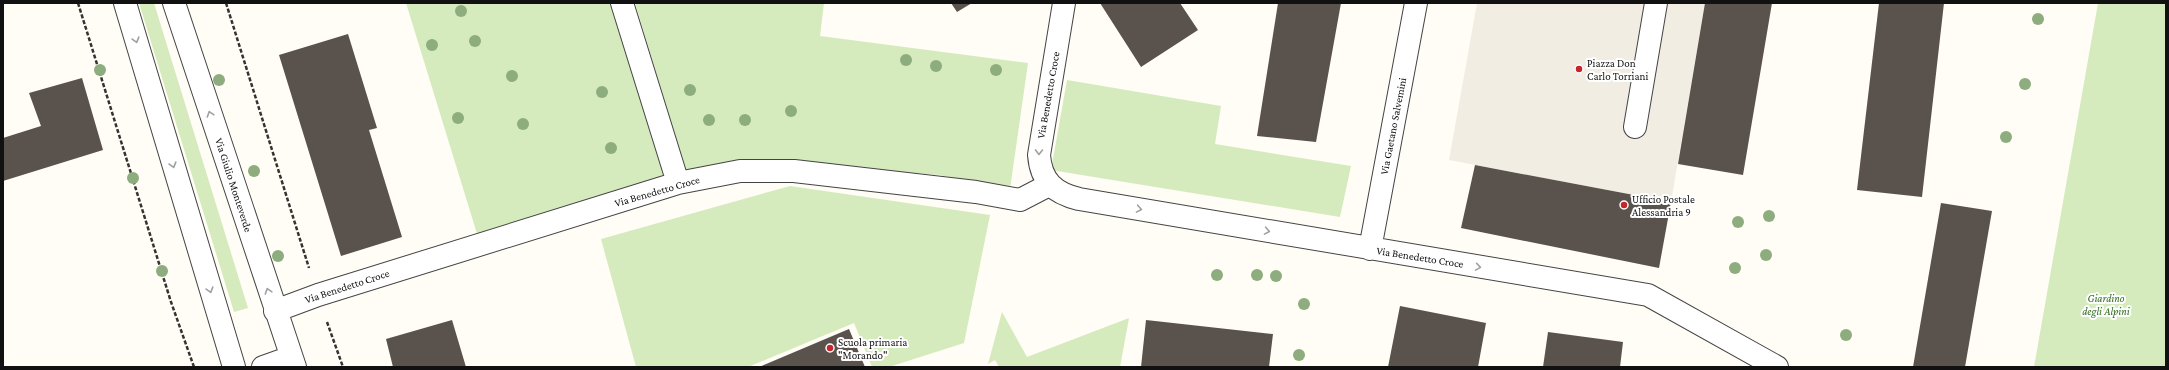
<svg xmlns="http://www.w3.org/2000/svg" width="2169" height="370" viewBox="0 0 2169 370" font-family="'Crimson Pro',serif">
  <rect width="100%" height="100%" fill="#fffdf5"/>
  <path fill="#d5ebbd" d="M139,3H154L248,308L234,312Z
    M406,3H619L673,178L478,237Z
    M635,3H824L820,36L1028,63L1010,189L939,175L768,161L687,175Z
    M2098,3H2166V367H2034Z
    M1067,80L1221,106L1215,144L1351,166L1340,217L1051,170Z
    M790,186L990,215L964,343L889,367H872L854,323L748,367H636L601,239Z
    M1002,312L1027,357L1129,318L1120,367H999L995,360L988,364Z"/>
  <path fill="#f1ede2" d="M1477,3H1705L1671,202L1449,160Z"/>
  <path fill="#5a524d" d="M951,3H972L957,12Z
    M1100,3H1180L1198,30L1141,67Z
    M1278,3H1341L1316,142L1257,136Z
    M1705,3H1772L1743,175L1678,164Z
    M1879,3H1944L1922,197L1857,190Z
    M348,34L377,128L369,130L402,237L341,256L279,55Z
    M82,78L103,150L3,181V138L41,126L29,93Z
    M1475,165L1671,202L1659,268L1461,228Z
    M1941,203L1992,211L1965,367H1913Z
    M1400,306L1486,323L1478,367H1388Z
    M452,320L466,367H393L386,339Z
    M1146,320L1273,334L1269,367H1141Z
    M849,329L865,367H759Z
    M1548,332L1623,342L1620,367H1543Z"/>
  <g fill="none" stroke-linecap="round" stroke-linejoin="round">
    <defs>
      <path id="minor" d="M125,3L234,367
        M174,3L295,367
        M622,3L678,183
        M1064,3L1039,155C1041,181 1054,193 1079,199L1648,295L1777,367
        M1635,127L1656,3
        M1370,249L1416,3
        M275,311L318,295L678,183L740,171H794L976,192L1020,200L1049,185
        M263,367L291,357"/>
    </defs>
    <use href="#minor" stroke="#444" stroke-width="24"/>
    <path stroke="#333" stroke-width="2.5" stroke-dasharray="4 2" stroke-linecap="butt" d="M78,3L171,302L194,367
      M226,3L309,268
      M327,322L343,367"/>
    <use href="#minor" stroke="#fff" stroke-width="22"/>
  </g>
  <g fill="#8dad7f">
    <circle cx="461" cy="11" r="6"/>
    <circle cx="2038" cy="19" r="6"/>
    <circle cx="475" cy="41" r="6"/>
    <circle cx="432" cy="45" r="6"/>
    <circle cx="906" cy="60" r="6"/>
    <circle cx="936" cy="66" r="6"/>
    <circle cx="100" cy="70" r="6"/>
    <circle cx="996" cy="70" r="6"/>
    <circle cx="512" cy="76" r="6"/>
    <circle cx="219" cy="80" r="6"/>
    <circle cx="2025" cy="84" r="6"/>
    <circle cx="690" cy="90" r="6"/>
    <circle cx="602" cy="92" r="6"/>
    <circle cx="791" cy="111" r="6"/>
    <circle cx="458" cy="118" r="6"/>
    <circle cx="709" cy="120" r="6"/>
    <circle cx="745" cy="120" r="6"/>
    <circle cx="523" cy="124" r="6"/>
    <circle cx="2006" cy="137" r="6"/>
    <circle cx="611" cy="148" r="6"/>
    <circle cx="254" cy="171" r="6"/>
    <circle cx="133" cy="178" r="6"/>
    <circle cx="1769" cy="216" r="6"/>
    <circle cx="1738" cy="222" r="6"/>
    <circle cx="1766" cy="255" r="6"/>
    <circle cx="278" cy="256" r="6"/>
    <circle cx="1735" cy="268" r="6"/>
    <circle cx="162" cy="271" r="6"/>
    <circle cx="1217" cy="275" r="6"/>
    <circle cx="1257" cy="275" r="6"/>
    <circle cx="1276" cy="276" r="6"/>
    <circle cx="1304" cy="304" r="6"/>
    <circle cx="1846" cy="335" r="6"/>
    <circle cx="1299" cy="355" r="6"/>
  </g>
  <defs><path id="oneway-chevron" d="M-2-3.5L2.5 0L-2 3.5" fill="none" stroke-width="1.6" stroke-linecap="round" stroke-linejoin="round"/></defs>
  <g stroke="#a0a0a0">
    <use href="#oneway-chevron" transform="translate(136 40) rotate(74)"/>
    <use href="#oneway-chevron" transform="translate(210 114) rotate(-108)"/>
    <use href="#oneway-chevron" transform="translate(1039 152) rotate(91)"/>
    <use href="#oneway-chevron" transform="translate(173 165) rotate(74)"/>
    <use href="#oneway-chevron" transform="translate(1139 209) rotate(10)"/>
    <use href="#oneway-chevron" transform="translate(1267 231) rotate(10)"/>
    <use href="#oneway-chevron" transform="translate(1478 267) rotate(9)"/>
    <use href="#oneway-chevron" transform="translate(210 290) rotate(74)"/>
    <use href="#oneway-chevron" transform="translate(268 291) rotate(-108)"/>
  </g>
  <g fill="#c4262e" stroke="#fff" stroke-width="1.5">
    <circle cx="1579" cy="69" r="4"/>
    <circle cx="1624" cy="205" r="4"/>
    <circle cx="830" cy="348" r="4"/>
  </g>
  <g text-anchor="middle" stroke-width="4" stroke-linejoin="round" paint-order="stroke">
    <g font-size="11" fill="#111" stroke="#fff" text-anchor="start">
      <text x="1587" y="67">Piazza Don<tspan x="1587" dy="13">Carlo Torriani</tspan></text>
      <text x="1632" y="203">Ufficio Postale<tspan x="1632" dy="13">Alessandria 9</tspan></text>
      <text x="838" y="346">Scuola primaria<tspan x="838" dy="13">"Morando"</tspan></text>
    </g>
    <g font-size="11" fill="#111" stroke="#fff">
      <text transform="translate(1048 95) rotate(-80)" y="4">Via Benedetto Croce</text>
      <text transform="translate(1393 126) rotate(-79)" y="4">Via Gaetano Salvemini</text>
      <text transform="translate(234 185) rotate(72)" y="4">Via Giulio Monteverde</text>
      <text transform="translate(657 191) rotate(-16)" y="4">Via Benedetto Croce</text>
      <text transform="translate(1420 257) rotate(9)" y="4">Via Benedetto Croce</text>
      <text transform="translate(347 286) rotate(-18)" y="4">Via Benedetto Croce</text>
    </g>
    <g font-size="11" font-style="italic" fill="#2f6b1f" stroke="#fff">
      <text x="2106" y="302">Giardino<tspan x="2106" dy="13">degli Alpini</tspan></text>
    </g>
  </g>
  <rect width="2169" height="370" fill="none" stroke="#111111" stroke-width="8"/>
</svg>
